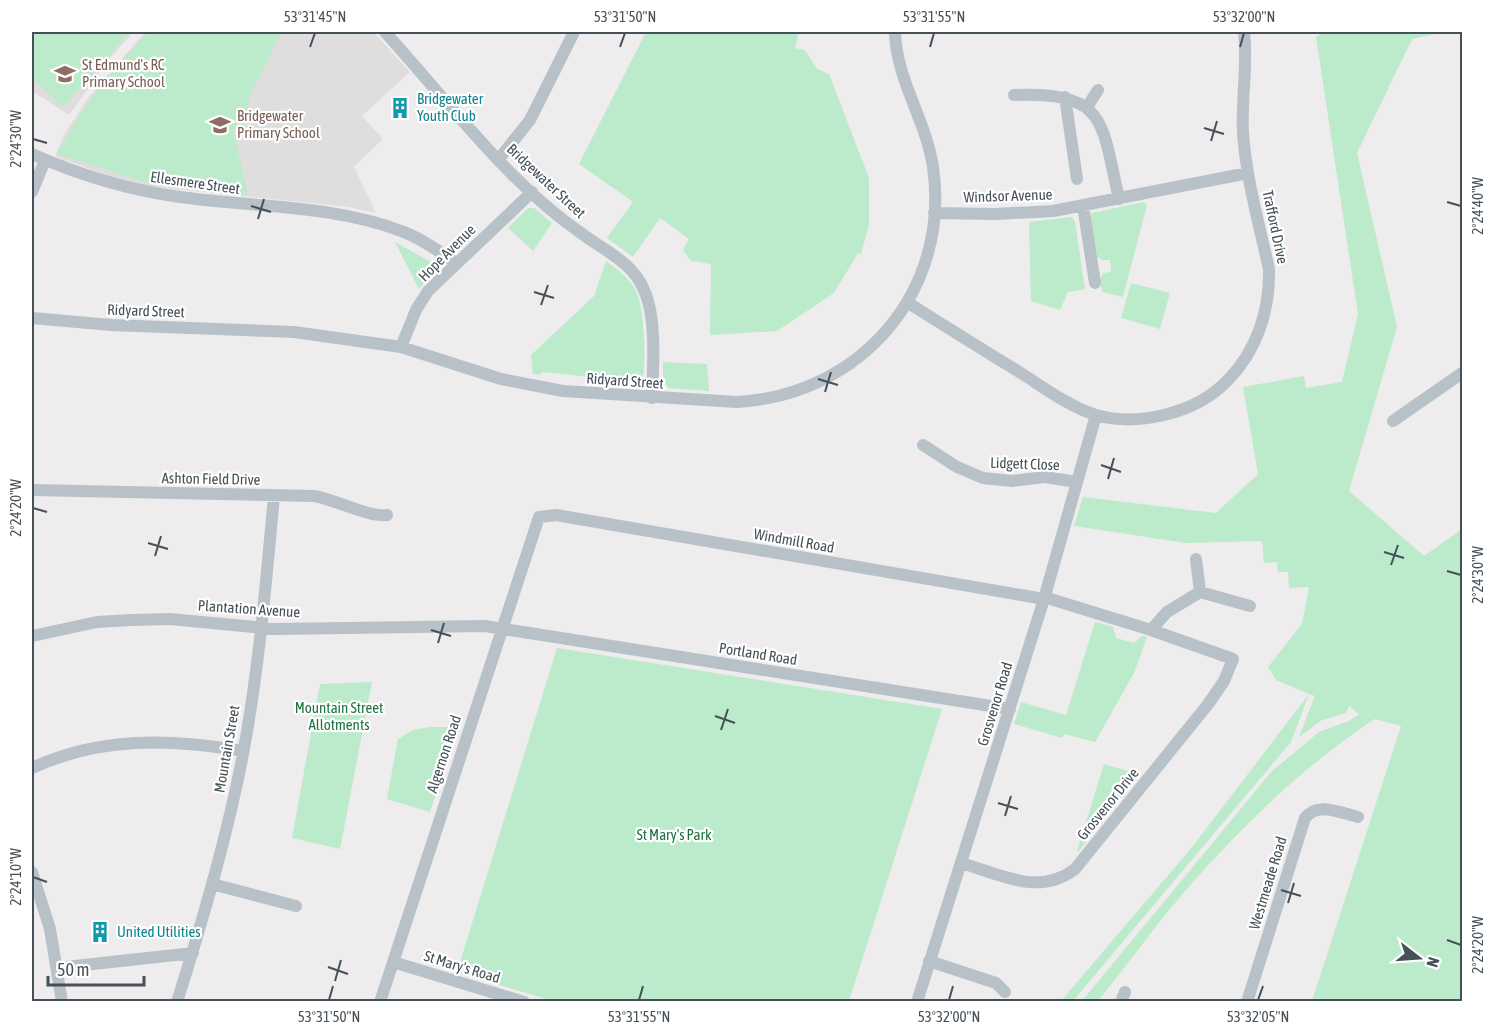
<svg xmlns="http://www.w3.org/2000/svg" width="1494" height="1033" viewBox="0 0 1494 1033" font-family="'Asap Condensed',sans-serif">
  <rect width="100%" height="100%" fill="#eeecec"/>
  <path fill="#dfdddd" d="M32,32H134L111,57L69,115L32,91Z
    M145,32H373L410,72L362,116L383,139L354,167L376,213L349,207L146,186L106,175L55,156L65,133L88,98Z"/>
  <path fill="#bbebca" d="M32,32H130L63,107L32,78Z
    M149,32H282L249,97L246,127L233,129L248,195L148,183L57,154C81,108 113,68 149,32Z
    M646,32H799L795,48L805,50L817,69L829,74L869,178V225L861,254L858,253L834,293L777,331L710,335L711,264L691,261L683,250L689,239L660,218L633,257L607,238L633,202L579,164Z
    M1324,32H1444L1412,39L1357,153L1397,327L1349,491L1424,556L1462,529V1001H1312L1401,726L1375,719C1306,764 1246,822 1192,883C1159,920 1129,963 1098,1001H1082L1272,771L1319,732L1349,721L1359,714L1349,706L1346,713L1322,720L1299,737L1315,696L1309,694L1291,742L1073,1001H1061L1193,846L1309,694L1276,680L1268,667L1302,624L1309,587L1289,588L1288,572H1278L1277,562L1264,563L1262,541L1186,543L1074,526L1083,497L1216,513L1258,474L1243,387L1304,376L1306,388L1342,382L1358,314L1316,37Z
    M1144,202L1147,205L1123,297L1102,292L1100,280L1103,273L1111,272L1110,260H1102L1097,257L1090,217L1092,213Z
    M528,208H534L552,223L533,251L508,228Z
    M1072,217L1075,222L1085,289L1068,292L1060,310L1031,301L1029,222Z
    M395,242L438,266L419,289Z
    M606,261C617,269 629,278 636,291C644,306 647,364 642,381L631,387L629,381L542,372L539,375L533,374L531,355L594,296Z
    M1131,283L1170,293L1160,329L1121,318Z
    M663,362L707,364L709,391L669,388L663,381Z
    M1095,622L1113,627L1116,638L1134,643L1142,636L1147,637L1134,673L1095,742L1064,734L1062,738L1014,724L1021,702L1066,715Z
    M557,648L942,709L849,1001H553L457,972Z
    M372,682L340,849L292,838L320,684Z
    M429,727H458L430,812L387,799L398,739L413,730Z
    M1104,764L1139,774L1078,852L1077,851Z"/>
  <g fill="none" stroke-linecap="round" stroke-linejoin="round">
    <path stroke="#b8c1c8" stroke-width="12" d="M385,32C446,99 506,181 581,233C603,250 633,262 644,290C657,318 653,367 652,398
      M1014,95C1107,92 1101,120 1119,199
      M1065,97L1077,179
      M1087,107L1098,90
      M32,154C79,175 129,190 180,197C251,207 334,205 401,231C421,238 438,251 456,263
      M499,159L530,120L574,32
      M32,192L45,160
      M1083,206L1095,283
      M934,213L995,214L1053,211L1248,173
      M907,302C946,327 985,351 1024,375C1046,389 1070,407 1096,415C1139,427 1196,413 1227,381C1257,351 1270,310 1269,269C1259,224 1246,178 1243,133C1241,99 1248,66 1244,32
      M32,318L111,325L294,332L401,347L501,379L563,391L737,402C861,395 951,291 933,167C926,120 896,79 895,32
      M401,347L416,310L428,291L532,192
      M1393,421L1462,373
      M923,445L957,467L983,478L1012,481L1045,477L1077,482
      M32,490L314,496C334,499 370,518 387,515
      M1196,559L1200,592
      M1151,630L1167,612L1200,592L1250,606
      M32,636L97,622L132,620L170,619L276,629L485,626L1010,709
      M32,768C101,736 170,739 243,751
      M961,863C1000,874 1039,897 1075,869L1209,703L1224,681L1233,659L1151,630L1044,597
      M32,872L50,929L62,1002
      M212,884L296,906
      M929,961L996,983L1005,992
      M393,962L524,1002
      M57,968L193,953
      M177,1002C203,920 227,838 243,754C259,669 266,582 274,496
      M380,1002L539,517L556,515L1044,599
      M917,1002L1044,599L1096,415
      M1121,1002L1125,992
      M1247,1002L1305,818C1318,801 1341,813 1358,817"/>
  </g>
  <path fill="none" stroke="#455058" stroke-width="2" d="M310,47L315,33M620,47L625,33M930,47L934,33M1240,47L1244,33M1204,128L1224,134M33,139L47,143M1211,141L1217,121M1447,202L1461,206M251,206L271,212M258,219L264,199M534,292L554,298M541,305L548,285M818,379L838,385M825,392L831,372M1101,465L1121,472M1108,479L1114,458M33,508L47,512M148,543L168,549M1384,552L1404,558M155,556L161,536M1391,565L1398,545M1447,571L1461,575M431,630L451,636M438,643L444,623M715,716L735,723M721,730L728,709M998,803L1018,809M1005,816L1011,796M33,877L47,882M1281,890L1301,896M1288,903L1294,883M1447,940L1461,945M328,967L348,974M335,981L341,960M329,1000L333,986M639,1000L643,986M949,1000L953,986M1258,1000L1263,986"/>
  <defs>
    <symbol id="school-bare" viewBox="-9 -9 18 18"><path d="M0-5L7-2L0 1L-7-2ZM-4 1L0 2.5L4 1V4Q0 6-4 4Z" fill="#8d6e63" stroke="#fff" stroke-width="2.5" paint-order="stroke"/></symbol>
    <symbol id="building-bare" viewBox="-9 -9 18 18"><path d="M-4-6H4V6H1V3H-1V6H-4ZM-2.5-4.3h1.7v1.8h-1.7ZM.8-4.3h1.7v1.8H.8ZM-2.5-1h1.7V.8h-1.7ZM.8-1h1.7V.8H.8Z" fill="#0f9aa8" stroke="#fff" stroke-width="2.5" paint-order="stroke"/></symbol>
  </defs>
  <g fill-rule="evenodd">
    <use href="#school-bare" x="50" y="59" width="30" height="30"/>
    <use href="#building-bare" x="385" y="93" width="30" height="30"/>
    <use href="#school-bare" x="205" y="110" width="30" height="30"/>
    <use href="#building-bare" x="85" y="917" width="30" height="30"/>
  </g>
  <g text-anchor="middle" stroke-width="4.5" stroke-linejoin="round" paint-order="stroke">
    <g font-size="15" fill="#785e54" stroke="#fff" text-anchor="start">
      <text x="82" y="70">St Edmund's RC<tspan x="82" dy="17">Primary School</tspan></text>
      <text x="237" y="121">Bridgewater<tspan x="237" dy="17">Primary School</tspan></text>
    </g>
    <g font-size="15" fill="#0d838f" stroke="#fff" text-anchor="start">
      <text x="417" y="104">Bridgewater<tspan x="417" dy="17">Youth Club</tspan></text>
      <text x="117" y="937">United Utilities</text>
    </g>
    <g font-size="15" fill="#455058" stroke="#fff">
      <text transform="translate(546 181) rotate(43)" y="5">Bridgewater Street</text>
      <text transform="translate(195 183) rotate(8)" y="5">Ellesmere Street</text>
      <text transform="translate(1008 196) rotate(-2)" y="5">Windsor Avenue</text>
      <text transform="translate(1275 227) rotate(78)" y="5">Trafford Drive</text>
      <text transform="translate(447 253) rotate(-45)" y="5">Hope Avenue</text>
      <text transform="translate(146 311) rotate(2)" y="5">Ridyard Street</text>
      <text transform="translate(625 381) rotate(4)" y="5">Ridyard Street</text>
      <text transform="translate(1025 464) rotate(2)" y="5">Lidgett Close</text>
      <text transform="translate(211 479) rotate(1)" y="5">Ashton Field Drive</text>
      <text transform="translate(794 541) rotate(10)" y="5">Windmill Road</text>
      <text transform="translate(249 609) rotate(4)" y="5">Plantation Avenue</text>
      <text transform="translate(758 654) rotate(9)" y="5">Portland Road</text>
      <text transform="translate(995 704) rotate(-73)" y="5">Grosvenor Road</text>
      <text transform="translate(227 749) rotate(-80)" y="5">Mountain Street</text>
      <text transform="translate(444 754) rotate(-72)" y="5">Algernon Road</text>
      <text transform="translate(1108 804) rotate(-51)" y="5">Grosvenor Drive</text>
      <text transform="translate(1268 883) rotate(-73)" y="5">Westmeade Road</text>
      <text transform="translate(462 967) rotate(17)" y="5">St Mary's Road</text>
    </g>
    <g font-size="15" fill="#1c7441" stroke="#fff">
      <text x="339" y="713">Mountain Street<tspan x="339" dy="17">Allotments</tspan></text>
      <text x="674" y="840">St Mary's Park</text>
    </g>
  </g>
  <rect width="1494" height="1033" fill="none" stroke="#ffffff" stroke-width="66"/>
  <g transform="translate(1419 958) rotate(107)" stroke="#ffffff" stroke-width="4.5" paint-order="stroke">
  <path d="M0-4.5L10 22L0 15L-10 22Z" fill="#455058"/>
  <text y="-9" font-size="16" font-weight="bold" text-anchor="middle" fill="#455058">N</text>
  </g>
  <path d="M48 976v9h96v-9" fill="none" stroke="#455058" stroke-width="3"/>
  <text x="57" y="976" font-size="18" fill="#455058" stroke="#ffffff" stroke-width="4.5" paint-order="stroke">50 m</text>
  <rect x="33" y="33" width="1428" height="967" fill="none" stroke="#455058" stroke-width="2"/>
  <g font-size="15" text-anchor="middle" fill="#455058">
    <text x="315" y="22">53°31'45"N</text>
    <text x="625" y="22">53°31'50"N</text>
    <text x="934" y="22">53°31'55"N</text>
    <text x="1244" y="22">53°32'00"N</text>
    <text transform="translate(16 139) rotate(-90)" y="5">2°24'30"W</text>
    <text transform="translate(1478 206) rotate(-90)" y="5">2°24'40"W</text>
    <text transform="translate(16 508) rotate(-90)" y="5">2°24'20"W</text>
    <text transform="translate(1478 575) rotate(-90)" y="5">2°24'30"W</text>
    <text transform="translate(16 877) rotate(-90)" y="5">2°24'10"W</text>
    <text transform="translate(1478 945) rotate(-90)" y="5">2°24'20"W</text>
    <text x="329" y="1022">53°31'50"N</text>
    <text x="639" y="1022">53°31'55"N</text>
    <text x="949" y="1022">53°32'00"N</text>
    <text x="1258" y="1022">53°32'05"N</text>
  </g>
</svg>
